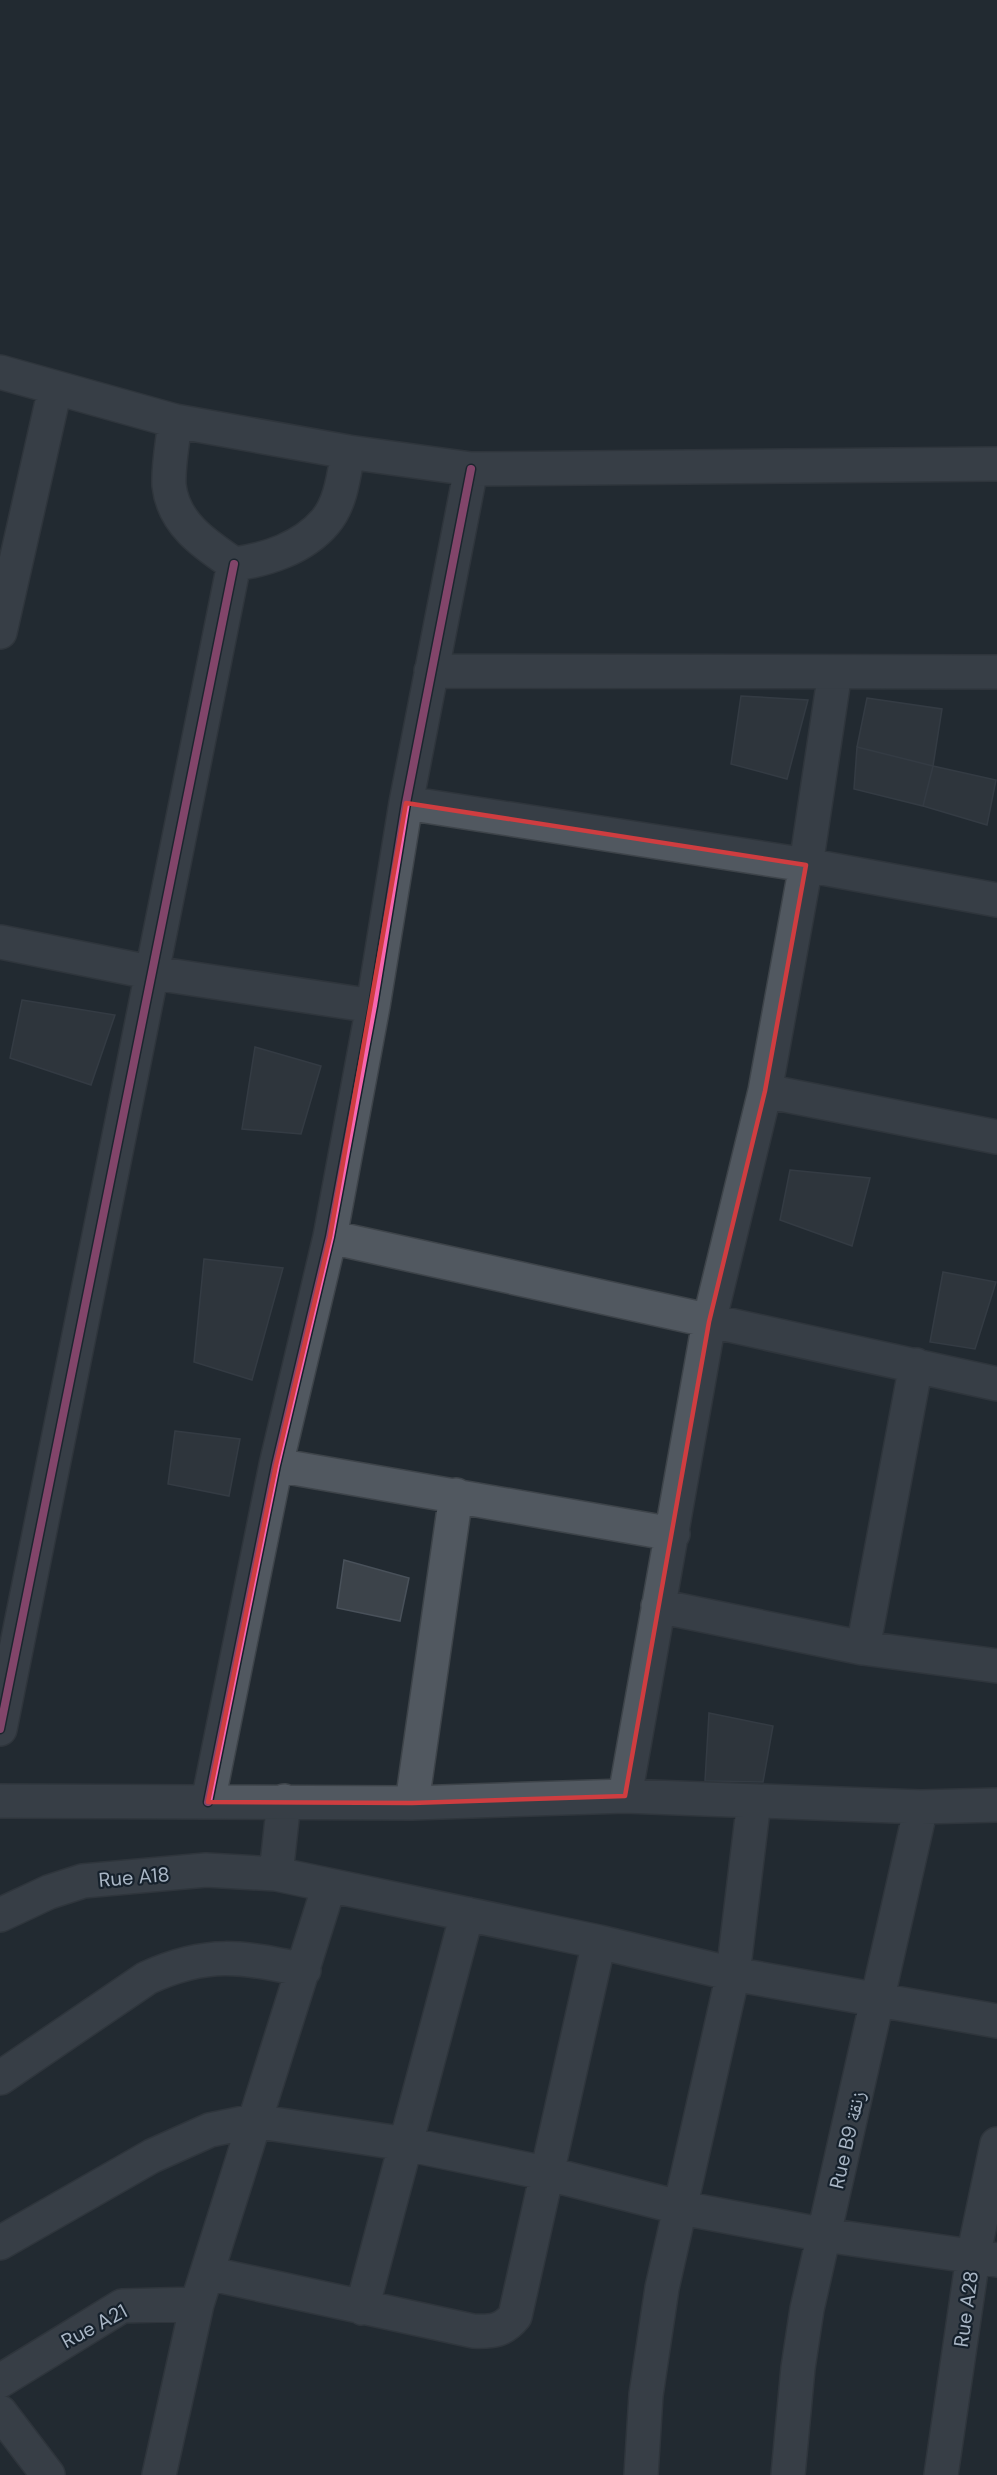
<svg xmlns="http://www.w3.org/2000/svg" width="997" height="2475" viewBox="0 0 997 2475" font-family="'DM Sans','Noto Naskh Arabic',sans-serif">
  <rect width="100%" height="100%" fill="#222a31"/>
  <path fill="#3c434a" stroke="#49515a" stroke-width="1.5" d="M741,696L808,700L787,779L731,764Z
    M867,698L942,709L933,766L857,747Z
    M857,747L933,766L923,806L854,789Z
    M933,766L996,780L987,825L923,806Z
    M22,1000L115,1015L91,1085L10,1058Z
    M255,1047L321,1066L301,1134L242,1129Z
    M790,1170L870,1178L852,1246L780,1220Z
    M204,1259L283,1268L252,1380L194,1362Z
    M943,1272L996,1282L975,1349L930,1342Z
    M175,1431L240,1439L229,1496L168,1484Z
    M344,1560L409,1578L400,1621L337,1608Z
    M709,1713L773,1726L763,1782L705,1781Z"/>
  <g fill="none" stroke-linecap="round" stroke-linejoin="round">
    <defs>
      <path id="street" d="M0,372L175,421L348,452L471,469L997,464
        M175,421C173,441 168,465 169,485C173,524 206,545 234,564C266,560 303,548 325,522C341,504 344,474 348,452
        M0,632L55,389
        M431,671L997,672
        M406,803L806,865L997,900
        M0,942L154,973L373,1006
        M765,1091L997,1137
        M330,1237L997,1384
        M276,1465L673,1534
        M658,1606L863,1648L997,1666
        M863,1648L916,1365
        M0,1729L234,564
        M625,1796L709,1322L765,1091L806,865L835,672
        M0,1801L412,1803L625,1796L921,1807L997,1805
        M208,1802L276,1465L330,1237L373,1006L406,803L471,469
        M412,1803L456,1495
        M276,1874L284,1801
        M0,1915L49,1892L83,1881L206,1870L276,1874L599,1942L733,1974L997,2021
        M0,2078L147,1978C208,1950 242,1957 304,1970
        M0,2243L152,2156L210,2130L254,2121L406,2144L545,2173L682,2208L825,2235L997,2260
        M207,2273L473,2331C492,2332 503,2331 515,2316L599,1942
        M362,2308L467,1914
        M0,2381L122,2306L197,2304
        M0,2412L48,2475
        M159,2475L197,2304L329,1886
        M641,2475L646,2395L662,2288L733,1974L754,1801
        M788,2475L798,2368L807,2309L921,1807
        M941,2475L973,2257L997,2144"/>
    </defs>
    <use href="#street" stroke="#3e444a" stroke-width="36"/>
    <use href="#street" stroke="#515860" stroke-width="33"/>
    <defs>
      <path id="cycleway" d="M0,1729L234,564
        M208,1802L276,1465L330,1237L373,1006L406,803L471,469"/>
    </defs>
    <use href="#cycleway" stroke="#16212c" stroke-width="11"/>
    <use href="#cycleway" stroke="#f766af" stroke-width="8"/>
  </g>
  <path d="M0 0H997V2475H0ZM406,803L806,865L765,1091L709,1322L625,1796L412,1803L208,1802L276,1465L330,1237Z" fill="#222a31" fill-opacity=".55" fill-rule="evenodd"/>
  <path fill="none" stroke="#cf3d40" stroke-width="4.5" stroke-linejoin="round" d="M406,803L806,865L765,1091L709,1322L625,1796L412,1803L208,1802L276,1465L330,1237Z"/>
  <g text-anchor="middle" stroke-width="4.5" stroke-linejoin="round" paint-order="stroke">
    <g font-size="20" fill="#a9b6c5" stroke="#16212c">
      <text transform="translate(134 1877) rotate(-5)" y="7">Rue A18</text>
      <text transform="translate(847 2140) rotate(-77)" y="7">Rue B9 زنقة</text>
      <text transform="translate(966 2309) rotate(-82)" y="7">Rue A28</text>
      <text transform="translate(94 2326) rotate(-28)" y="7">Rue A21</text>
    </g>
  </g>
</svg>
